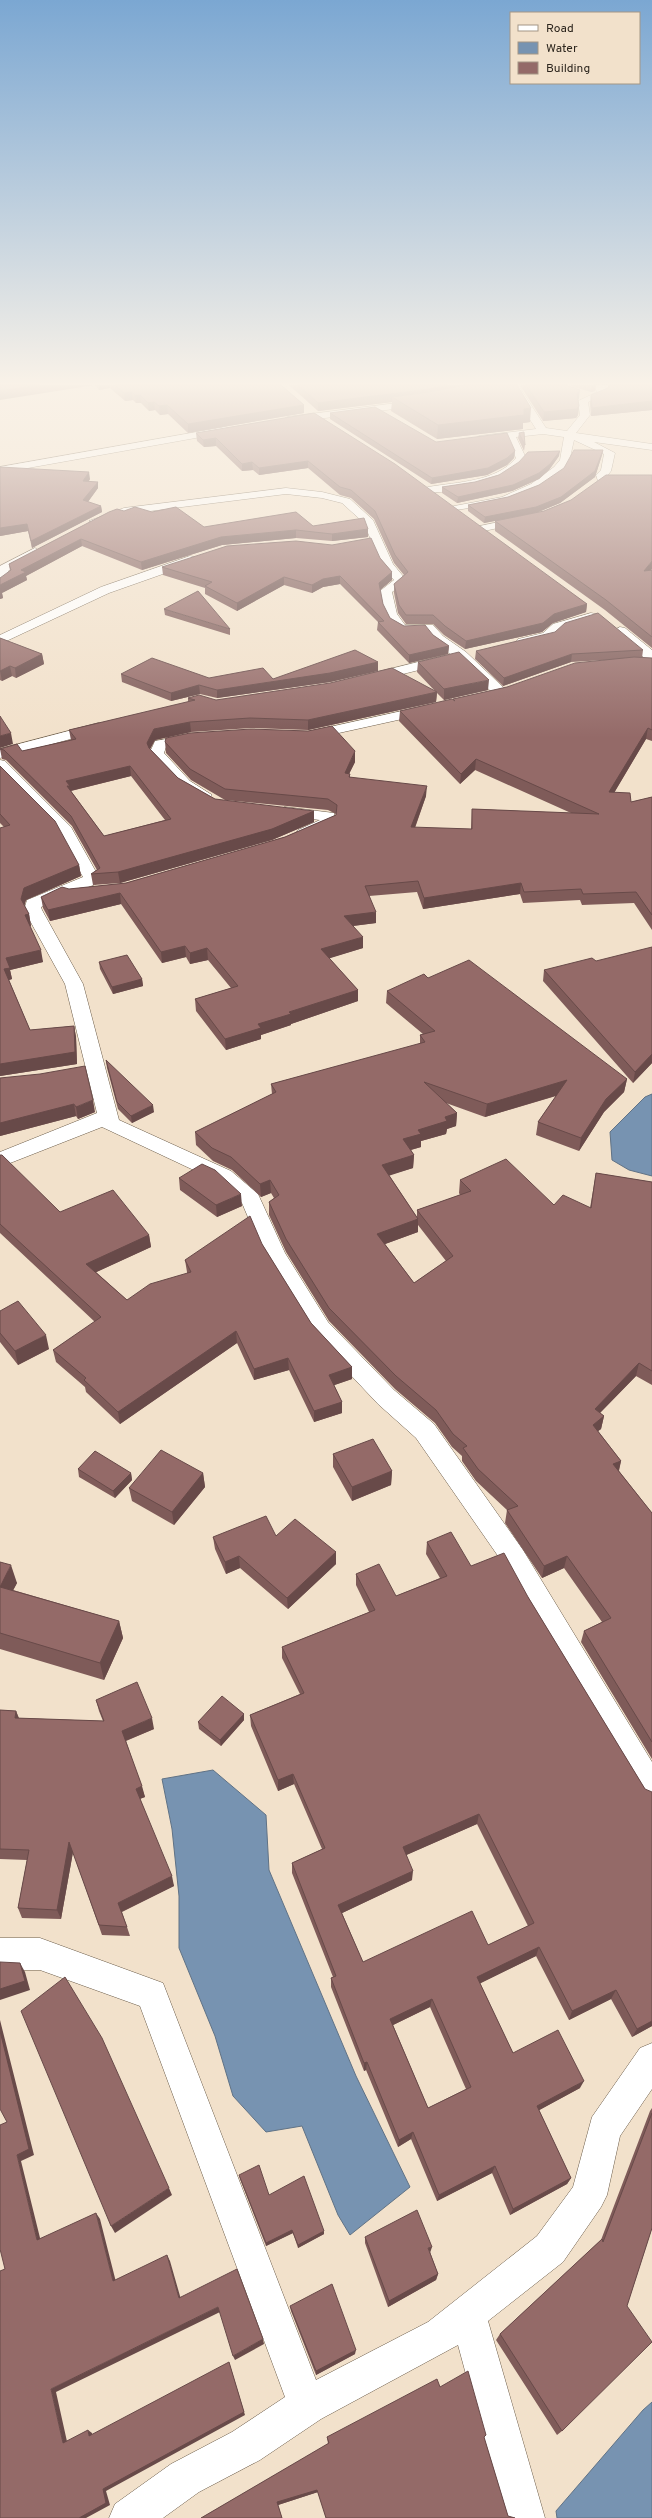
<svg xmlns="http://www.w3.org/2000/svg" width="652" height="2518" viewBox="0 0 652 2518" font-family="Overpass,sans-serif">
  <rect width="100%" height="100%" fill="#f2e1cb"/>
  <path fill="#7793b1" stroke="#607285" d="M652,1094V1176L629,1170L612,1160L610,1132L645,1097Z
    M213,1770L266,1815L269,1870L356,2076L410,2187L350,2235L338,2215L302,2126L266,2132L233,2096L215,2036L179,1948V1896L172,1829L162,1779Z
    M652,2402V2518H557L556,2511L643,2410Z"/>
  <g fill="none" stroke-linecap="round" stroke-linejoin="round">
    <defs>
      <path id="street" d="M510,385H518L546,428L567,431L580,415L578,401L597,392L594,385H619L605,389L608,393L606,395L588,402L590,415L576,433L652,444V450L594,442L615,453L611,471L607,476L652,477V483L598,481L596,475L601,470L604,454L574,440L569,462L562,471L539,488L509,502L449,511V507L502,497L531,484L554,467L560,460L564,437L543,434L516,437L526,458C521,465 516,471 509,475C498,481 429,499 422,490L428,487C457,482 496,482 516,458L507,439L479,442L474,439L479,436L536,429L509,387Z
        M421,400L426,403L424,405L287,423L282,420L287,417Z
        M225,427L229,428V432L0,473V467Z
        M286,488L322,492L350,499L373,520L393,564L407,581L392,592L397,614L405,625H433L443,636L466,652L506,690L508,693L506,696H496L456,658L433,642L425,632C390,638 384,622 380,591L394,580L381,565L364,523L342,503L322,498L286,494L126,514L95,524L89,521L124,508Z
        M523,517L529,520L527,522L479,532L473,529L475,527Z
        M35,548L41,552L39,555L8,571L11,578L0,585V566Z
        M190,556L194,557L196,560L194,563L109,593L0,644V635L101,587Z
        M591,613L596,614L597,617L596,620L563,630L553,639L523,646L516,642L518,639L543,633L553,624Z
        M620,627L625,628L652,650V661L647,660L615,634L613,631Z
        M446,655L451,656L453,659L451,662L371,682L364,678L366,675Z
        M429,705L436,709L434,712L307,740L300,736L307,732Z
        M99,723L106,727L104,730L0,758V749Z
        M195,734L200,735L202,738L200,741L166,747L164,753L190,781L212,795L209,798L204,800L180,787L149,754L155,741Z
        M0,760L5,761L71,827L100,879L98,883L41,907L42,910L83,984L119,1120L231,1171L258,1194L285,1253L328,1322L394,1390L434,1424L523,1550L652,1762V1804L642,1799L505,1566L416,1438L378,1404L312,1334L264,1255L242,1203L217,1181L102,1127L0,1167V1152L97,1113L65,984L24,910L27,900L83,877L58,832L0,773Z
        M285,807L334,813L336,823L334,826L310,836H298L296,833L298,830L320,820L279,815L277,812Z
        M0,1938H40L163,1983L316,2380L428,2322L537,2236L573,2187L592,2117L640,2048L652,2043V2089L620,2136L607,2195L601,2207L563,2262L488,2321L545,2518H505L458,2345L321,2419L260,2460L199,2492L163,2518H109L115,2504L171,2464L232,2432L285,2397L140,2006L40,1970H0Z"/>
    </defs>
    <use href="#street" stroke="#6b5c49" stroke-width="1"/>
    <use href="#street" fill="#fff" fill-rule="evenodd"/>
  </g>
  <path fill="#7f5b59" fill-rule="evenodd" d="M0,385H281L304,405V413L188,433L168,414L160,415L155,410L149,411L141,403H136L133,400L125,401L110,388L99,390L95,385Z
    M289,385H517L530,422L523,423V429L437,439L391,411L392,402L318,411Z
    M520,385H566L579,398L578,399L579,406L578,415L576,418L543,421Z
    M568,385H596L595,391L591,392Z
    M608,385H652V410L591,416L590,403L591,395L608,388Z
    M314,413L587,604L586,612L553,623L542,632L465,649L444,635L433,624H406L398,613L394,593V584L404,575L394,563L374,519L351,498L340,495L308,468L259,475L253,470L242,471L216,446L204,447L197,441L196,433Z
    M330,413L436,442L515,451L514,458L507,465L487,475L431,484L330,419Z
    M519,433L525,445L524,451L518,438Z
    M603,450L602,455L595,477L560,503L536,513L484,523L468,511V505L508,497L539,485Z
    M559,456L549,470L539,479L512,491L457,503L442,493V487L475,482Z
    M0,467L90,479L89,481L98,488L88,502L101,506L102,512L32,548L28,531L0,536Z
    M124,511L204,527L313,526L368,529V537L332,541L296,538L222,545L142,570L82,546L26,576L27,580L2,593L3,598L0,599L10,571L9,564Z
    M544,511L652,569L650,570H652V648L605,610L495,531V521Z
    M380,558L392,572V580L380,590L383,604L390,618L404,626L433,635L449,646L448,654L409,663L377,630L378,622L340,584L323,587L312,593L284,585L237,611L205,594V588L163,575L162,567Z
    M164,609L230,629V635L165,615Z
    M0,638L42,654L44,664L16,678L12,676L2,681L0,680Z
    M643,650L642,658H652V741L646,739L614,793L631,802L652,797V930L634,903L582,905L580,900L523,903L520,894L423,909L417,892L369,896L376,923L353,926L363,948L329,958L358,990V1001L291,1024V1025L261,1035V1039L226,1050L196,1011L195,999L231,988L208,960L190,964L186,957L162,963L121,904L50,921L43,908L41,897L69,889L126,883L285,837L336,815V814L328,810L225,800L191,780L166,753L165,742L355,762L349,774H350V777L426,796L415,828L471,829L472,809L571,813L475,770L460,784L399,721L400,711L453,700V699L507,687L605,660L571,662L503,686L475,659L476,651Z
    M418,662L488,690L444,700L437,693L436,702L308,730L251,728L191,732L155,740L150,749L178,778L215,799L314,822L272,840L120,883L93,885L91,874L97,870L72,826L6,760L2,759L0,749L22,751L71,740L69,730L188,702V698L216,700L435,691L417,672ZM131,776L165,820L104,836L71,791Z
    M378,671L330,682L217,698L200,694L171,701L122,682L121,674L209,678L273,679Z
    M0,766L79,865L81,876L26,900L24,905L29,914L31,926H30L43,962L10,970L12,979L9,980L30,1030L74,1026L76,1037L77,1064L0,1076L4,827L0,823Z
    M596,961L652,1063L633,1083L543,981L544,970Z
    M99,962L142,979L143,986L113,994L100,969Z
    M428,978L627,1079L624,1092L604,1112L579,1151L536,1135L538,1122L556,1096L485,1117L446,1103L457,1113L456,1126L447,1129L446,1134L421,1141V1147L411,1150L414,1155L413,1168L389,1175L417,1217V1210L460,1195L459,1193L460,1180L554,1205L590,1208L596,1173L652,1182V1385L636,1376L600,1413L604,1416L601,1429L598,1431L621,1461L619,1471L652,1513V1759L581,1642L584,1631L602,1622L564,1568L542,1578L505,1523L507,1510L476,1481L462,1461V1456L452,1447L435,1423L395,1389L329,1321L286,1252L269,1215V1202L274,1198L271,1193L261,1197L232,1170L213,1161L196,1145L195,1132L272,1094L271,1084L420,1044V1035L423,1034L386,1003L387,991ZM418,1225L446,1261L414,1283L385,1244L418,1232Z
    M106,1060L154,1112L132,1123L118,1109L107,1068Z
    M0,1078L95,1112L78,1119L76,1116L0,1136Z
    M0,1155L60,1212L149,1235L151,1247L96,1272L127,1300L187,1274V1272L185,1260L262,1244L311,1323L352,1367V1379L334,1385L342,1402V1413L314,1422L289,1370L254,1380L237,1343L120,1424L86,1392L85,1387L56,1362L53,1350L95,1322L0,1233Z
    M179,1178L242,1206L217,1217L180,1190Z
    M0,1311L49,1349L18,1365L0,1342Z
    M333,1454L392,1471L391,1485L352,1501L333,1467Z
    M78,1469L131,1473L132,1480L115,1498L79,1477Z
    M203,1473L205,1487L174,1525L132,1501L129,1488Z
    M276,1536L336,1552V1564L288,1609L240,1568L226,1574L215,1549L213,1537Z
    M427,1542L528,1597L645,1789L652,2026L632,2037L611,1999L569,2020L536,1956L480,1983L513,2053L580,2088L539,2110L571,2178L567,2184L510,2215L492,2173L437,2201L411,2139L398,2147L366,2070L364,2071L331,1987V1978L333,1977L292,1873V1863L322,1849L294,1784L278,1791L251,1726L250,1715L300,1694L282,1658V1647L369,1612L356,1585V1574L396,1596L440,1578L426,1554ZM477,1824L528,1926L488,1945L363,1962L342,1913L412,1880L406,1855ZM430,2007L466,2089L428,2108L393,2025Z
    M0,1562L17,1583L13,1590L119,1621L123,1638L104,1680L0,1649Z
    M96,1700L154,1729L126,1741L145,1797L140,1799L174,1886L122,1912L130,1936L102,1935L73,1852L61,1919L22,1918L18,1908L27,1860L0,1859V1710L16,1711L19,1718L103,1721L99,1711Z
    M244,1714V1720L221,1746L199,1729L198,1722Z
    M652,2108V2228L627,2306L562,2431L557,2435L496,2340L500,2334L601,2240L650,2111Z
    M239,2175L269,2195L324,2234L298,2248L293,2233L266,2246L240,2179Z
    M365,2237L430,2252L438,2274L436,2280L388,2307L365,2243Z
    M290,2306L355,2354L316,2375L291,2311Z
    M440,2387L486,2435L484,2437L508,2516L515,2518H326L318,2492L278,2505L282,2518H201L328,2444L327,2437Z"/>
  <path fill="#684a49" d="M39,385H95L0,400V391Z
    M99,385H110V388L99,390Z
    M448,385H487L392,397V402L318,411V403Z
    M592,385H596L595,391L591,392Z
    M580,390L579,398L577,401V393Z
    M132,392L133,400L125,401L124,393Z
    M135,395H140L141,403H136Z
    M652,401V410L591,416L592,408Z
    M154,402L155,410L149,411L148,403Z
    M167,405L168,414L160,415L159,406Z
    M304,405V413L188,433V424Z
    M579,406L578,415L576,418L543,421L544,412Z
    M531,408L530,422L523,423V429L437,439L438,425L524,409Z
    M216,438V446L204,447L203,440Z
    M603,450L602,455L595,477L560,503L536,513L484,523L485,517Z
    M515,451L514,458L507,465L487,475L431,484L432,478Z
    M560,451L559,456L549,470L539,479L512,491L457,503L458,497Z
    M308,461V468L259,475V468Z
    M252,462L253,470L242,471V464Z
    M89,472L90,479L84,487L83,481Z
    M98,482V488L84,507L83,500Z
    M101,506L102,512L32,548L31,541Z
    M27,524L28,531L0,536V528Z
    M368,529V537L332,541V534Z
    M296,530V538L222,545L142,570L141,562L221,537Z
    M81,539L82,546L26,576L27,580L2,593L3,598L0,599V585L21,570Z
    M652,561V569L642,580L644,571Z
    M392,572V580L379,591V583Z
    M340,576V584L323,587L312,593V585L323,579Z
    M284,577V585L237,611V603Z
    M587,604L586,612L553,623L542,632L465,649L466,641Z
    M449,646L448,654L409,663V655Z
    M42,654L44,664L16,678L15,668Z
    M572,654L571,662L503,686L504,678Z
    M378,662V671L330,682L217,698V690Z
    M10,666L12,676L2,681L0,671Z
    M489,680L488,690L444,700V689Z
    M199,685L200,694L171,701V693Z
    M437,692L436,702L308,730V720Z
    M190,722L191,732L155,740L148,753L147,743L154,729Z
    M648,728L646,739L608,803L609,792Z
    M11,733L13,744L0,748V736Z
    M355,751V762L344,784L345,773Z
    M476,759L475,770L460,784L461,774Z
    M130,766L131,776L70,791L69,796L66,781Z
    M427,786L426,796L411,838V827Z
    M314,811V822L272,840L120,883L118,872Z
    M79,865L81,876L26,900L23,911L21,899L24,888Z
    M521,883L520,894L423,909L424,898Z
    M120,893L121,904L50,921L48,910Z
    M376,912V923L344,927V916Z
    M29,914L31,926L27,927L25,915Z
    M363,937V948L321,961V949Z
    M185,946L186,957L162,963L161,952Z
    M207,948L208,960L190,964V953Z
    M41,950L43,962L10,970L12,979L6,981L4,969L6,958Z
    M142,979L143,986L113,994L112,987Z
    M358,990V1001L291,1024V1025L261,1035V1039L226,1050L225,1039L258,1024L289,1012Z
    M74,1026L76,1037L77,1064L0,1076V1064Z
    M652,1054V1063L633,1083L635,1072Z
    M627,1079L624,1092L604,1112L579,1151L581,1138L606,1099Z
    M567,1080L565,1093L485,1117L487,1104Z
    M93,1100L95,1112L78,1119L76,1107Z
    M74,1104L76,1116L0,1136V1123Z
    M153,1105L154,1112L132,1123L131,1116Z
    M457,1113L456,1126L447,1129L446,1134L421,1141V1147L403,1152V1139L418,1130L445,1117Z
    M414,1155L413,1168L382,1178V1165Z
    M270,1180L271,1193L261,1197L260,1184Z
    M241,1194L242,1206L217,1217L216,1205Z
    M418,1219V1232L377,1247V1234Z
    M149,1235L151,1247L88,1276L86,1264Z
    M236,1331L237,1343L120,1424L118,1412Z
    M46,1335L49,1349L18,1365L15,1351Z
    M288,1358L289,1370L254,1380V1369Z
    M639,1363L636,1376L592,1421L595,1409Z
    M352,1367V1379L329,1387V1375Z
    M342,1402V1413L314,1422V1411Z
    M604,1416L601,1429L590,1437L593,1425Z
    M621,1461L618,1473L613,1464Z
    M392,1471L391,1485L352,1501V1487Z
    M131,1473L132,1480L115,1498L113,1491Z
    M203,1473L205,1487L174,1525L172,1512Z
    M336,1552V1564L288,1609L287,1598Z
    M239,1556L240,1568L226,1574L225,1562Z
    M567,1556L564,1568L542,1578L544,1566Z
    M11,1565L17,1583L6,1604L0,1587Z
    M119,1621L123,1638L104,1680L100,1663Z
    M16,1711L20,1722L15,1718Z
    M244,1714V1720L221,1746L220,1740Z
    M152,1718L154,1729L125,1741L122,1731Z
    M293,1774L294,1784L278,1791V1780Z
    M142,1786L145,1797L139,1799L136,1789Z
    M479,1814L477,1824L402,1857L403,1847Z
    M69,1842L73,1852L61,1919L57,1910Z
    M413,1871L412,1880L338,1915V1905Z
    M172,1876L174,1886L121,1912L118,1903Z
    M539,1947L536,1956L475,1986L477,1977Z
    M20,1963L25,1972L30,1990L0,2000V1989Z
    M616,1990L611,1999L569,2020L572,2011Z
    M432,1999L430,2007L389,2027L390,2019Z
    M0,2020L34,2155L21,2161L42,2246L37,2240L17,2155L0,2031Z
    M652,2021V2026L632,2037L637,2029Z
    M367,2062L366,2070L364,2071V2063Z
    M584,2081L580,2088L534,2113L537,2106Z
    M413,2132L411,2139L398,2147L399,2140Z
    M495,2166L492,2173L437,2201L439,2195Z
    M571,2178L567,2184L510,2215L513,2209Z
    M169,2188L172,2195L115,2233L111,2226Z
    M96,2213L100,2219L117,2286L113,2281Z
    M292,2230L293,2233L266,2246V2243Z
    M324,2231V2234L298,2248V2245Z
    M432,2247L430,2253L428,2248Z
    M167,2255L170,2261L182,2303L179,2298Z
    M438,2274L436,2280L388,2307L389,2301Z
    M218,2307L220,2312L56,2392L68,2446L63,2443L51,2389Z
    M263,2339L264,2344L235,2360L233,2356Z
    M356,2350L355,2354L316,2375V2371Z
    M229,2362L245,2415L106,2491L110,2505L86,2518H79L103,2489Z
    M88,2430L92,2433L93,2439L89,2436Z
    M317,2490L318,2492L278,2505L282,2518L277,2502Z"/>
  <path fill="#946a68" stroke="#684a49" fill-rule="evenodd" d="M0,385H39L0,391Z
    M115,385H281L304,405L188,424L167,405L159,406L154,402L148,403L140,395H135L132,392L124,393Z
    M298,385H448L429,389L318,403Z
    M465,385H517L531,408L524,409V415L438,425L392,397L430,392Z
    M526,385H566L580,390L577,393L579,406L577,409L544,412Z
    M610,385H652V401L592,408L591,395L608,388Z
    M375,407L436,442L507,433L515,451L507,458L488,468L432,478L330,413Z
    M314,413L395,464L587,604L554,614L543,623L466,641L445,626L433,615H406L399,605L394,584L408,572L395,555L375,511L351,490L340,487L308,461L259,468L252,462L242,464L216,438L203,440L196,433Z
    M524,432L525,445L519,433Z
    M574,450H603L595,471L561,497L536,507L485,517L468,505L508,497L539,485L564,468Z
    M560,451L550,464L539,473L513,485L458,497L442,487L475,482L499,475L519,462L528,452Z
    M0,467L89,472L83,481L98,482L83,500L101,506L31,541L27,524L0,528Z
    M606,475H652V561L644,571L652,570V637L606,600L495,521L544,511L571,500Z
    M135,507L152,512L176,507L204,527L296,512L313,526L364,518L368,529L332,534L296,530L221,537L141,562L81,539L21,570L26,572L0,585V578L11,570L9,564L109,512L117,509L124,511Z
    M371,538L380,558L392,572L379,583L383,604L390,618L404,626L425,625L433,635L449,646L409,655L378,622L384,621L340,576L323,579L312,585L284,577L237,603L205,586L212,582L162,567L227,546L296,541L332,545Z
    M198,591L230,629L164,609Z
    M598,613L643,650L572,654L504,678L476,651L555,632L565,623Z
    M0,638L42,654L15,668L10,666L0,671Z
    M355,650L378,662L330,673L217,690L199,685L171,693L121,674L152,658L209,678L263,668L273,679Z
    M459,652L489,680L444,689L418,662Z
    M634,657L652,658V730L648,728L609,792L630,793L631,802L652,797V915L636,892L583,894L581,889L524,892L521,883L424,898L418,881L365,886L376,912L344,916L363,937L321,949L358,990L289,1012L291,1014L258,1024L261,1028L225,1039L195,999L238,986L207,948L190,953L185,946L161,952L120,893L48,910L41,897L62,887L69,889L126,883L285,837L336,815L337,805L328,799L225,789L190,769L165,742L166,738L190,733L251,729L308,731L332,726L355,751L345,773L350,774L349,777L427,786L411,827L472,829V809L599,814L476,759L461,774L400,711L452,699L455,701L453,699L507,687L575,663Z
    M392,668L437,692L308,720L250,718L190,722L154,729L147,743L149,748L178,778L215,799L314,811L272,829L118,872L91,874L100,868L71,816L4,750L0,749L17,744L22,751L76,739L69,730L195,700L188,698L199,695L216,700L330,683ZM130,766L171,819L104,836L67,786H70L66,781Z
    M0,716L11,733L0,736Z
    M0,766L55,821L79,865L24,888L21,899L29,914L25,915L41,950L6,958L10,968L4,969L30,1030L74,1026L75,1052L0,1064V828L10,825L0,814Z
    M652,947V1054L635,1072L544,970L592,958L596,961Z
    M127,955L142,979L112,987L99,962Z
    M469,960L627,1079L606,1099L581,1138L538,1122L567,1080L487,1104L424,1082L457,1113L445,1117L447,1121L418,1130L421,1134L403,1139L414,1155L382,1165L418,1219L377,1234L414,1283L453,1256L417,1210L471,1191L460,1180L506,1159L554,1205L563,1195L591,1208L596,1173L652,1182V1371L639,1363L595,1409L604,1416L593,1425L621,1461L613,1464L652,1513V1742L584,1631L611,1618L567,1556L544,1566L507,1510L518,1506L478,1469L463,1448L467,1446L453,1434L436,1410L396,1376L329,1308L286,1239L269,1202L279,1195L270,1180L260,1184L231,1157L212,1148L195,1132L276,1092L271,1084L425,1042L420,1035L435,1031L387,991L424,974L428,978Z
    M106,1060L153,1105L131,1116L117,1102Z
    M85,1066L93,1100L76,1107L74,1104L0,1123V1078L40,1074Z
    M0,1155H2L60,1212L113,1190L149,1235L86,1264L127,1300L150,1284L191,1272L185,1260L250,1216L262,1244L311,1323L352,1367L329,1375L342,1402L314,1411L288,1358L254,1369L236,1331L118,1412L84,1380L86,1378L53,1350L101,1317L0,1224Z
    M202,1164L215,1170L241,1194L216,1205L179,1178Z
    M18,1301L46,1335L15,1351L0,1333V1311Z
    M373,1439L392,1471L352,1487L333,1454Z
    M161,1450L203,1473L172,1512L129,1488Z
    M95,1451L131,1473L113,1491L78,1469Z
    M266,1516L276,1536L295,1519L336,1552L287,1598L239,1556L225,1562L213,1537Z
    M451,1532L471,1566L504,1553L528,1597L645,1789L652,1792V2021L637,2029L616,1990L572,2011L539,1947L477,1977L513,2053L558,2030L584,2081L537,2106L571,2178L513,2209L495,2166L439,2195L413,2132L399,2140L367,2062L364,2063L331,1978L336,1976L292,1863L325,1848L293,1774L278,1780L250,1715L304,1693L282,1647L375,1610L356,1574L379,1564L396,1596L447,1576L427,1542ZM479,1814L534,1923L488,1945L472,1911L363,1962L338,1905L413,1871L403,1847ZM432,1999L471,2087L428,2108L390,2019Z
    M0,1562L11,1565L0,1587L119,1621L100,1663L0,1633Z
    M137,1682L152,1718L122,1731L142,1786L136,1789L172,1876L118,1903L127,1927L99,1925L69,1842L57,1910L18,1908L29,1850L0,1849V1710L16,1711L15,1718L104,1721L96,1700Z
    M222,1696L244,1714L220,1740L198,1722Z
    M0,1962L20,1963L25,1981L0,1989Z
    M65,1977L102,2038L169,2188L111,2226L21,2011Z
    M0,2031L29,2149L17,2155L37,2240L96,2213L113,2281L167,2255L179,2298L237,2269L263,2339L233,2356L218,2307L51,2389L63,2443L88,2430L89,2436L229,2362L244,2412L103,2489L106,2503L79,2518H0V2271L5,2269L0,2249V2125L7,2122L0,2109Z
    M652,2113V2228L627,2306L652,2342L562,2431L500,2334L602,2239L603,2242Z
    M259,2165L269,2195L304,2176L324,2231L298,2245L292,2230L266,2243L239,2175Z
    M417,2210L432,2247L428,2248L438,2274L389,2301L365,2237Z
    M332,2284L356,2350L316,2371L290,2306Z
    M468,2371L486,2435L484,2437L508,2516L515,2518H326L317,2490L277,2502L282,2518H201L329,2443L327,2437L437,2379L440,2387Z"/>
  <linearGradient id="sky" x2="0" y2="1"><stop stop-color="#7ba7d2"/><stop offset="0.52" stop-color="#f9f2e8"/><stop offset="1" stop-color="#f9f2e8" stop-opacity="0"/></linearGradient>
  <rect width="652" height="738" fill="url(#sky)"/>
  <rect x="510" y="12" width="130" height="72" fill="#f2e1cb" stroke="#a39685"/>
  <rect x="518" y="25" width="20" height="6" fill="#ffffff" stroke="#a39685"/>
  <text x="546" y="32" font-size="12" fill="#2c251d">Road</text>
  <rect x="518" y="42" width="20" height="12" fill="#7793b1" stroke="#a39685"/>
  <text x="546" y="52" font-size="12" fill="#2c251d">Water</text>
  <rect x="518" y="62" width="20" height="12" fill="#946a68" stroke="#a39685"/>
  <text x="546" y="72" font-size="12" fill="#2c251d">Building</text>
</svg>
